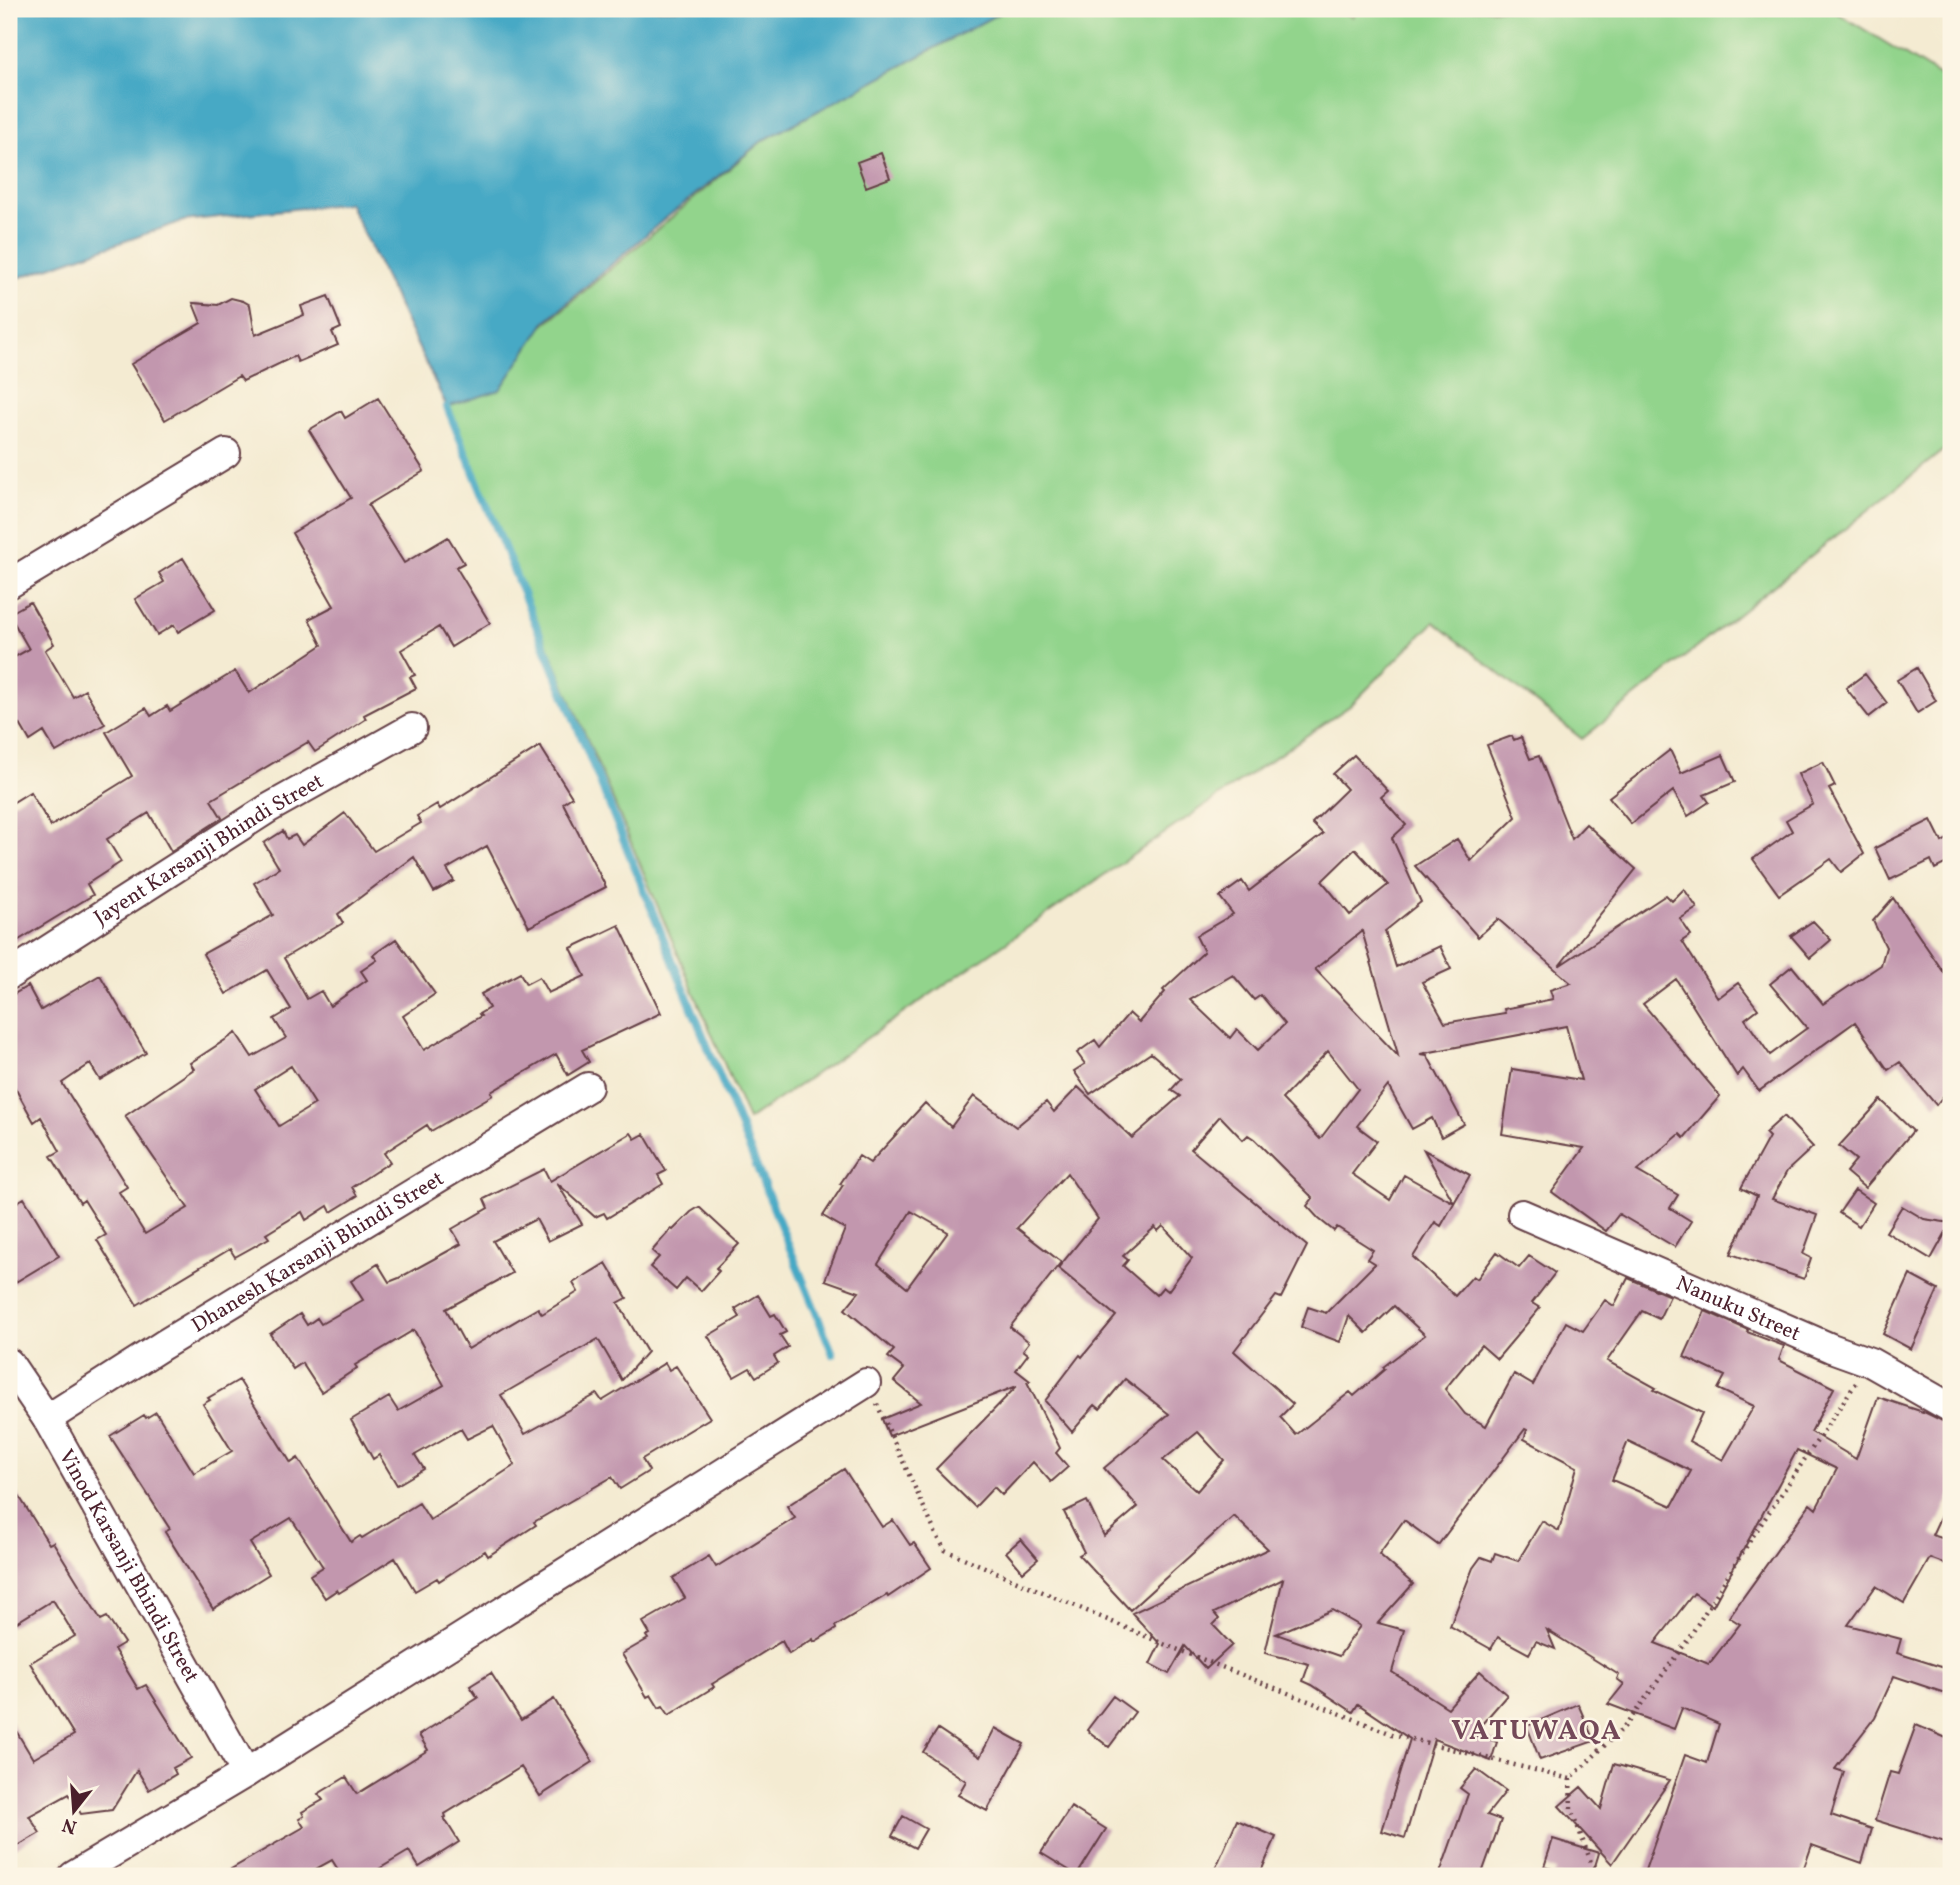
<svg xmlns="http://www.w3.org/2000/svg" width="1960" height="1885" viewBox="0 0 1960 1885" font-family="Vollkorn,serif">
  <rect width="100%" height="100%" fill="#fcf5e5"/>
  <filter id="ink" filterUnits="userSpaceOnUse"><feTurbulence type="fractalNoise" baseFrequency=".0143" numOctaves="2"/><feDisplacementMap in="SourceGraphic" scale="14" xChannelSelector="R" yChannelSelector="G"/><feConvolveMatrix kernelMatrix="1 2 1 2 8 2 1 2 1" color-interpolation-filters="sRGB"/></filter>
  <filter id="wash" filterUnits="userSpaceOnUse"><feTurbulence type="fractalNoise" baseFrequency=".00686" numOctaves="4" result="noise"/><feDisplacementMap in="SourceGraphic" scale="28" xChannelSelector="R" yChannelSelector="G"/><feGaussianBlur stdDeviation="1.57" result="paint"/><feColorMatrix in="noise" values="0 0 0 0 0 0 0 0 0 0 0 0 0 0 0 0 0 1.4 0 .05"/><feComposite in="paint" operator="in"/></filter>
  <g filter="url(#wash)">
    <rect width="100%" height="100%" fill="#f4ebd2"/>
    <path fill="#92d48c" stroke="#6e7a5c" stroke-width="2" d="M1004,9H1338L1352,17L1358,9H1831L1951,83V444L1582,739L1434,622L1351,705L748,1120L447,407L762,141Z"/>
    <path fill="#46a9c5" stroke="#486478" stroke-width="2" d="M9,9H1007L762,141L661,222L546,321L500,390L447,407L349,203L183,221L9,281Z"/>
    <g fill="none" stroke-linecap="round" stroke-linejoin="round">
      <path stroke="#46a9c5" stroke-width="8" d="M447,407L833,1354"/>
    </g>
    <g id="blocks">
      <path fill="#c297ae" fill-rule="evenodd" d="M881,153L890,178L866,187L857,162Z
        M328,296L341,328L332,332L338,345L298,362L295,356L243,381L239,376L165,420L131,364L201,323L193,303L218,305L231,298L243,301L250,305L255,335L304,315L301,306Z
        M378,398L424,471L368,505L404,563L448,537L464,563L456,567L490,623L451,647L439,627L401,650L415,675L410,677L416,688L364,715L366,719L315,752L308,742L211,800L222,818L171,851L149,813L107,839L121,862L87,884L93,895L9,946V805L30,792L51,826L132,776L106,732L146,708L151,716L167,706L170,711L235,671L249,693L322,645L309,619L334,606L292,533L351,498L309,430L341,411L345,418Z
        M183,558L215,610L178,632L174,625L157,635L135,599L164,582L159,573Z
        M30,602L54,644L45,650L73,697L85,690L105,724L56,752L44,732L30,741L20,724L9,741V660L29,649L9,614Z
        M1917,668L1936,701L1917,713L1897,680Z
        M1865,674L1887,703L1869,717L1846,688Z
        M1512,736L1514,740L1521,737L1530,759L1539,756L1572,839L1586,824L1636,869L1559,966L1666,895L1672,901L1684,889L1697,908L1680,919L1691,935L1682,941L1718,998L1738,983L1758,1009L1745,1019L1770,1055L1807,1028L1770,984L1792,966L1823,1004L1881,965L1886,947L1873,921L1893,898L1951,983V1086L1936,1105L1900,1062L1888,1070L1855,1022L1759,1091L1743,1069L1737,1076L1676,979L1643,1004L1720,1096L1684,1138L1680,1134L1637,1171L1678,1195L1670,1208L1691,1221L1675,1247L1619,1214L1606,1231L1552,1192L1584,1148L1502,1134L1512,1069L1581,1080L1566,1026L1420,1054L1427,1055L1464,1124L1441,1137L1432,1118L1412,1129L1388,1086L1357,1126L1377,1141L1352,1174L1390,1200L1404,1175L1454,1203L1441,1226L1435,1222L1413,1257L1455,1296L1473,1276L1477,1279L1497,1252L1519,1268L1529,1256L1555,1273L1532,1303L1540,1308L1497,1359L1481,1345L1445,1389L1465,1414L1486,1426L1514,1374L1533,1385L1566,1322L1583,1331L1605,1300L1614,1306L1628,1278L1670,1296L1659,1319L1642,1311L1607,1361L1656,1388L1654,1390L1702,1413L1689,1441L1723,1460L1754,1406L1718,1389L1725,1376L1684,1357L1705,1311L1748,1330L1747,1332L1784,1346L1779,1360L1834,1388L1811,1432L1856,1459L1878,1397L1926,1413L1951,1425V1494L1932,1535L1951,1541V1566L1930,1558L1904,1603L1876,1586L1848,1625L1901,1639L1897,1653L1951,1670V1695L1894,1676L1875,1717L1835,1769L1844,1772L1831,1815L1872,1829L1862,1863L1812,1845L1801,1876H1643L1685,1755L1707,1763L1719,1724L1682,1708L1674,1729L1608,1704L1624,1684L1617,1679L1619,1675L1547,1630L1555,1649L1536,1641L1529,1654L1498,1637L1491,1649L1450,1626L1473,1568L1481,1557L1492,1561L1495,1553L1518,1561L1542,1521L1559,1531L1577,1467L1524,1439L1527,1430L1525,1429L1438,1545L1404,1520L1379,1554L1413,1584L1378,1623L1404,1630L1392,1672L1448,1708L1480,1671L1507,1695L1469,1739L1479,1735L1497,1742L1491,1761L1434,1739L1405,1838L1382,1831L1410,1739L1358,1704L1353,1712L1312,1685L1303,1681L1309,1664L1265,1653L1283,1579L1214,1613L1219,1619L1213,1625L1232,1645L1206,1669L1185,1646L1169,1674L1150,1664L1160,1644L1132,1613L1268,1549L1234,1516L1130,1610L1079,1555L1084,1552L1064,1512L1087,1501L1104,1536L1138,1507L1104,1468L1169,1414L1125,1379L1100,1409L1095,1405L1072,1432L1045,1401L1080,1355L1082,1357L1116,1316L1058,1268L1098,1219L1067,1173L1017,1228L1061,1262L1010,1327L1029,1342L1023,1350L1028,1354L1016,1370L1030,1381L1027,1382L1060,1448L1056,1453L1068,1467L1051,1482L1033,1462L1002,1495L994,1487L975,1507L936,1469L1017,1386L889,1436L882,1419L921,1403L894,1381L904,1369L888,1357L894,1350L845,1309L859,1292L825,1280L845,1229L823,1216L843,1185L840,1184L859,1156L870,1163L925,1103L951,1127L974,1096L1016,1127L1046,1102L1054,1112L1078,1087L1132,1138L1180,1096L1171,1090L1181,1079L1151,1053L1090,1094L1074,1071L1085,1064L1077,1053L1095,1040L1100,1047L1129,1013L1139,1022L1165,992L1163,990L1204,952L1196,936L1233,914L1220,897L1242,881L1249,891L1323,834L1312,823L1347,789L1333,774L1354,755L1388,791L1381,797L1406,825L1392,838L1421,902L1385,931L1396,967L1440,946L1451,969L1422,982L1445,1023L1505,1013L1504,1009L1553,999L1550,990L1571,983L1498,919L1478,937L1415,866L1457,839L1471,861L1516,817L1487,745ZM1355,849L1388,885L1350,915L1322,881ZM1362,931L1397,1051L1398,1056L1315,969ZM1233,975L1254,1000L1261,995L1285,1024L1258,1050L1237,1029L1230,1038L1190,1000ZM1328,1051L1358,1089L1320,1139L1282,1099ZM1220,1116L1243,1140L1248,1135L1254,1139L1313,1198L1307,1206L1319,1219L1334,1231L1337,1227L1373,1250L1367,1259L1375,1264L1326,1313L1308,1307L1301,1327L1340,1342L1349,1316L1366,1333L1394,1306L1425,1335L1383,1367L1385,1369L1354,1396L1350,1392L1296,1435L1280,1417L1293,1404L1234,1351L1276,1296L1281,1298L1307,1246L1191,1149ZM911,1211L948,1232L907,1288L878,1264ZM1163,1226L1192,1258L1168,1291L1163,1287L1156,1295L1123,1266L1128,1260L1123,1256L1155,1227L1158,1231ZM1198,1432L1224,1460L1197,1491L1163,1460ZM1628,1441L1691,1471L1672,1506L1612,1480ZM1797,1450L1837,1469L1816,1509L1810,1504L1729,1617L1740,1624L1709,1664L1655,1643L1694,1593L1713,1606ZM1332,1610L1360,1626L1339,1656L1276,1634Z
        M540,746L572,797L563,803L606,887L529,927L487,846L447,869L454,881L434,892L414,857L338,914L343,923L284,958L307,999L321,991L330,1006L367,980L361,971L377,960L373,955L396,939L435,994L403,1016L424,1050L481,1016L479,1014L489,1008L481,994L520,973L526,984L539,977L548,993L585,976L571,948L619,925L661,1013L582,1050L589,1062L568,1075L556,1054L491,1092L493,1095L431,1131L427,1125L384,1153L390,1162L352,1187L357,1196L331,1212L328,1206L306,1220L302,1212L266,1234L269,1238L235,1257L230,1249L137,1305L97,1240L106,1235L84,1200L80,1203L51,1156L60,1151L41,1117L34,1122L9,1077V997L28,986L41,1010L100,975L146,1053L100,1080L90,1064L62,1083L127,1187L119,1192L145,1234L188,1208L125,1116L194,1069L190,1063L236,1033L252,1057L286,1038L274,1019L291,1009L267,970L226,994L203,954L273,915L254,883L279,868L264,843L283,831L287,839L295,835L302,845L345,813L374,851L421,823L417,816L437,804L440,809ZM291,1066L315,1104L279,1126L255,1089Z
        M1670,750L1681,773L1723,755L1735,782L1704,795L1709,802L1688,816L1673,791L1631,824L1609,797Z
        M1823,762L1835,786L1829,789L1864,854L1841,872L1831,859L1779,895L1753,859L1792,831L1786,820L1813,804L1798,774Z
        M1931,820L1942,842L1951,837V861L1935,869L1931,860L1890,880L1875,848Z
        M1813,921L1831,940L1810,958L1791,936Z
        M1881,1100L1913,1131L1865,1188L1846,1172L1856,1160L1839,1146Z
        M1784,1116L1813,1147L1787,1171L1772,1199L1817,1215L1803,1254L1811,1258L1804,1279L1731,1254L1757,1196L1741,1188L1769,1137L1765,1133Z
        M631,1133L635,1139L644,1134L666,1171L658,1175L663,1184L607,1218L604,1213L595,1217L557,1183L582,1224L548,1241L536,1219L493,1241L512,1273L446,1309L468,1349L538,1308L542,1314L578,1292L573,1283L606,1263L627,1298L618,1303L647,1352L622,1380L598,1339L501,1395L525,1434L597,1394L602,1401L665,1363L669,1370L676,1366L710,1418L642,1459L649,1471L620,1489L612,1477L534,1522L536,1525L488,1556L485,1551L439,1581L437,1578L415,1591L395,1558L339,1593L337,1590L325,1598L310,1575L323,1567L291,1518L250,1543L269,1574L213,1609L165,1532L170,1529L110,1436L144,1415L146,1418L156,1412L194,1473L232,1451L203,1404L210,1400L208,1398L239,1380L291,1463L298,1458L351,1542L360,1536L362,1538L419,1503L430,1520L515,1465L493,1426L467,1439L461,1429L415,1455L424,1469L397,1485L379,1455L373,1459L351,1420L389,1397L398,1411L444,1385L414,1330L355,1365L357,1368L321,1392L302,1363L293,1369L270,1334L300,1314L307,1325L317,1318L321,1324L363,1300L351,1281L378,1264L389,1282L399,1278L461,1244L452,1229L488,1208L484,1199L544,1169L550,1181Z
        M1424,1150L1470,1175L1454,1203Z
        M1855,1190L1874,1203L1859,1226L1839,1213Z
        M24,1198L59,1256L9,1286V1207Z
        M1902,1206L1924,1219L1951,1223L1931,1259L1886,1232Z
        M699,1207L739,1244L716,1268L719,1271L701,1291L686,1278L676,1290L650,1267L659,1257L652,1251L671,1229L673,1230L691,1212Z
        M1910,1275L1938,1290L1911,1349L1883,1334Z
        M758,1295L771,1316L775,1314L786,1332L780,1335L788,1347L774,1356L778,1363L756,1377L750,1368L734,1377L708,1336L740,1317L735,1309Z
        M844,1469L882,1527L893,1520L910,1545L914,1543L931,1568L888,1597L887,1595L835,1626L836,1629L814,1642L813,1639L789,1654L782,1641L712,1684L714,1687L669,1715L663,1706L659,1708L651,1695L647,1697L622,1654L648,1639L646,1636L650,1634L643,1622L685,1598L673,1578L709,1556L716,1567L795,1518L787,1506Z
        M9,1480L49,1544L53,1542L101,1620L107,1617L124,1643L114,1649L138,1689L146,1685L191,1758L173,1768L176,1774L149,1790L137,1770L112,1810L81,1814L69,1794L29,1816L40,1833L9,1851V1719L33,1759L74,1735L30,1663L75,1636L53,1600L9,1627Z
        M1021,1539L1038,1559L1023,1572L1006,1552Z
        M491,1673L521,1720L554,1699L593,1762L540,1796L521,1767L445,1814L446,1817L444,1818L459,1842L419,1867L409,1851L367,1876H342L332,1860L303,1876H219L304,1827L299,1819L304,1816L302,1812L323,1800L318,1794L346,1777L357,1794L428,1750L419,1735L478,1698L470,1686Z
        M1113,1696L1135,1712L1109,1747L1087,1730Z
        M1578,1704L1594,1741L1540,1760L1527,1726Z
        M1916,1725L1951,1740V1844L1875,1820L1890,1772L1898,1774Z
        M995,1728L1024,1744L987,1811L958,1795L966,1781L923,1752L938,1729L980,1757Z
        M1614,1764L1670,1780L1612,1864L1559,1806L1581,1787L1601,1809Z
        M1476,1769L1506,1791L1487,1815L1501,1820L1481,1876H1439L1468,1794L1460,1788Z
        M1071,1807L1106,1829L1077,1875L1041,1853Z
        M903,1816L926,1829L915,1848L892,1836Z
        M1237,1820L1276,1837L1259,1876H1212Z
        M1553,1839L1599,1853L1592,1876H1554L1556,1870L1544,1867Z"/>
    </g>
  </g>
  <g filter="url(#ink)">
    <use href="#blocks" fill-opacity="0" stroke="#643e44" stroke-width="2"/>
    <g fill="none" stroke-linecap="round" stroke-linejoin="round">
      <defs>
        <g id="minor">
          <path d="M9,584L226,453"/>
          <path id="s1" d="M9,975L269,808L412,728"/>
          <path id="s2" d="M1522,1214L1831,1348L1870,1362L1951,1408"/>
          <path id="s3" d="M9,1363L47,1419L246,1773"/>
          <path id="s4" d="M47,1419L163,1345L588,1087"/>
          <path d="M73,1876L246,1773L866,1383"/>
        </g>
      </defs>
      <use href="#minor" stroke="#643e44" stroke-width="32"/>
      <path stroke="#643e44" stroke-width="4.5" stroke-dasharray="2 5" stroke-linecap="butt" d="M877,1404L935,1532L945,1550L1166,1645L1392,1734L1570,1779L1626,1725L1687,1641L1751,1539L1856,1383
        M1570,1779L1571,1809L1591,1862L1605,1876"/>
      <use href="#minor" stroke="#fff" stroke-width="28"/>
    </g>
  </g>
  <g text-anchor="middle" stroke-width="5" stroke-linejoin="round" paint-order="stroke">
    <g font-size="21" fill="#4a1f2b" stroke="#fcf5e5">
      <text dy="7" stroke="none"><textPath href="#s1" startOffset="236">Jayent Karsanji Bhindi Street</textPath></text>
      <text dy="7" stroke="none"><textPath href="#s4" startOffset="318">Dhanesh Karsanji Bhindi Street</textPath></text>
      <text dy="7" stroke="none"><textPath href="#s2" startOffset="236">Nanuku Street</textPath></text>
      <text dy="7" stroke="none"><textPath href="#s3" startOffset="236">Vinod Karsanji Bhindi Street</textPath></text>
    </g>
    <g font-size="28" font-weight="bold" letter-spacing="2" fill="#744959" stroke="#fcf5e5">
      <text x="1537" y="1739">VATUWAQA</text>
    </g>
  </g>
  <rect width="1960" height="1885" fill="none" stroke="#fcf5e5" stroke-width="35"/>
  <g transform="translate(74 1811) rotate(197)" stroke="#fcf5e5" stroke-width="5" paint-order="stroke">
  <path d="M0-5L12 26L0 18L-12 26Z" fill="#4a1f2b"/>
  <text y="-10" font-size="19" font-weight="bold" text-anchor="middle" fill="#4a1f2b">N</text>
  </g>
</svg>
